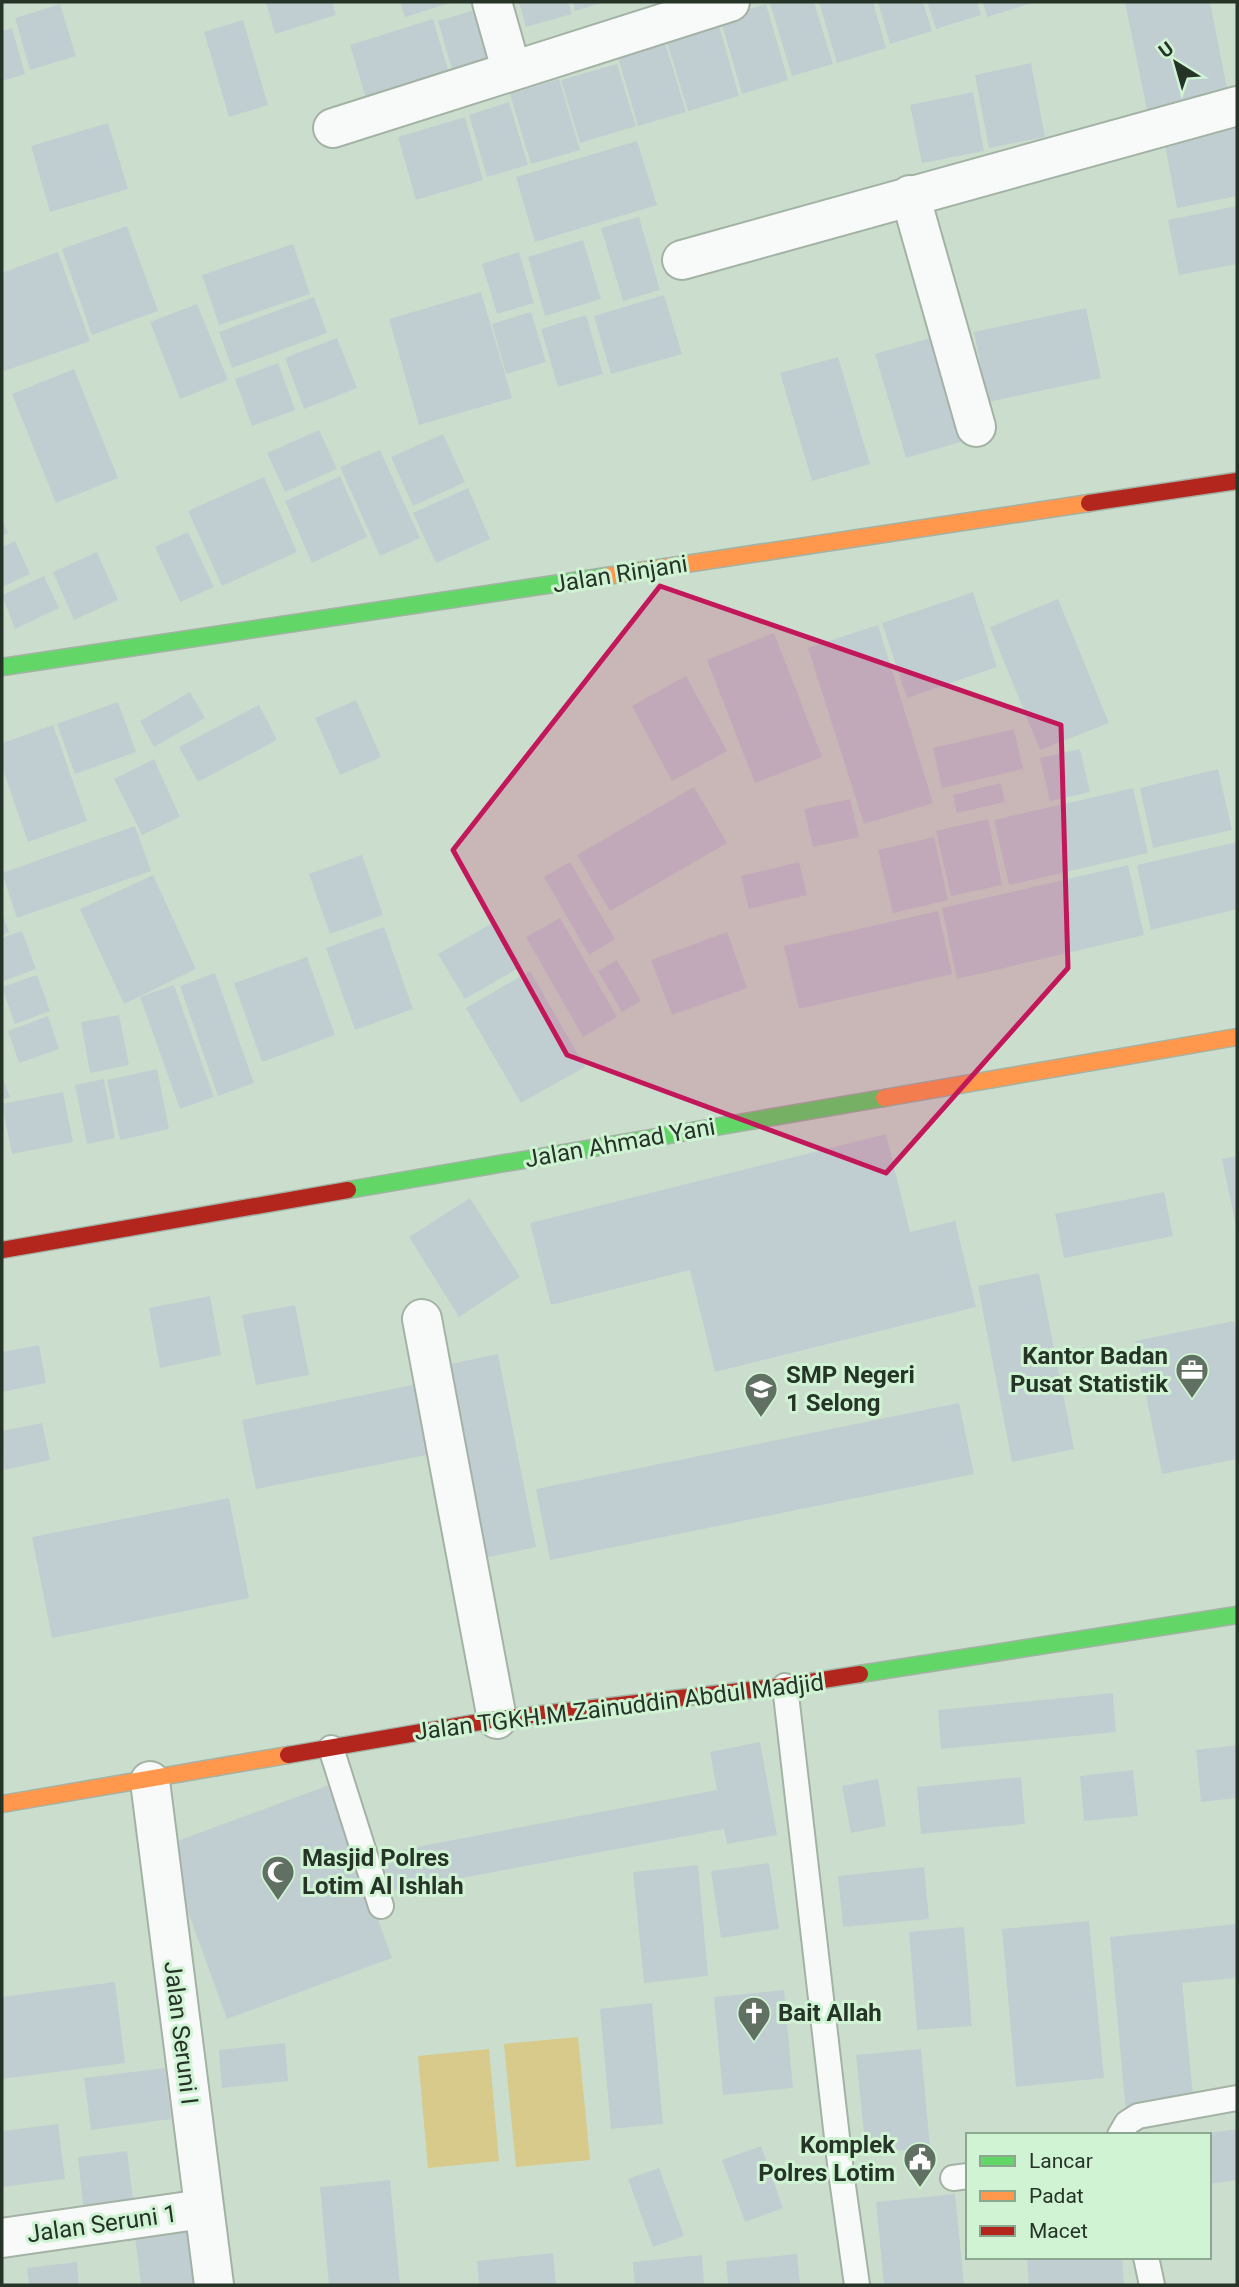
<svg xmlns="http://www.w3.org/2000/svg" width="1239" height="2287" viewBox="0 0 1239 2287" font-family="Roboto,sans-serif">
  <rect width="100%" height="100%" fill="#cbdecd"/>
  <path fill="#d7ca8a" d="M578,2037L590,2160L516,2167L504,2044Z
    M489,2049L499,2161L428,2168L418,2056Z"/>
  <path fill="#c1ced1" d="M266,2H332L336,15L275,34Z
    M400,2H453L405,17Z
    M519,2H568L572,14L526,27Z
    M573,2H604L575,11Z
    M814,2L833,64L792,76L770,3Z
    M819,2H873L886,48L837,63Z
    M878,2H923L932,31L890,44Z
    M927,2H977L981,15L936,29Z
    M983,2H1035L987,17Z
    M1125,2H1210L1230,104L1149,120Z
    M60,4L76,56L30,70L15,18Z
    M766,4L788,80L742,94L720,18Z
    M478,9L494,64L454,76L438,21Z
    M433,19L450,77L367,102L350,45Z
    M243,20L268,105L229,117L204,32Z
    M719,26L739,96L688,111L667,42Z
    M12,28L25,74L2,81V31Z
    M665,42L686,112L638,126L618,57Z
    M1031,63L1045,137L989,148L975,75Z
    M617,64L636,126L580,143L561,80Z
    M559,79L580,150L531,164L510,94Z
    M973,92L984,151L922,163L910,105Z
    M509,102L528,165L487,177L469,115Z
    M465,117L483,180L416,200L398,137Z
    M1237,120V196L1177,208L1163,135Z
    M108,123L128,189L50,212L31,146Z
    M637,141L657,205L535,242L516,177Z
    M1237,206V264L1179,275L1168,220Z
    M639,217L660,290L623,301L601,228Z
    M127,226L158,311L92,335L62,249Z
    M583,240L601,299L545,316L528,257Z
    M293,244L310,294L219,325L202,275Z
    M58,252L90,341L2,372V273Z
    M519,252L534,303L497,314L482,264Z
    M481,292L512,398L419,425L389,319Z
    M664,295L682,354L611,374L594,316Z
    M314,297L327,333L232,368L219,332Z
    M197,304L228,380L180,399L150,322Z
    M1086,308L1101,378L988,402L974,332Z
    M531,312L546,362L506,374L492,324Z
    M586,315L603,374L558,387L541,329Z
    M944,334L974,438L906,458L875,354Z
    M337,338L357,388L304,409L285,358Z
    M838,357L870,464L812,481L780,373Z
    M278,363L295,410L252,426L235,379Z
    M74,369L118,478L56,503L12,394Z
    M319,430L337,469L285,492L267,453Z
    M443,434L465,482L413,506L391,457Z
    M380,450L420,538L380,556L340,467Z
    M340,476L367,537L312,563L285,501Z
    M264,477L297,552L222,586L188,511Z
    M468,488L490,539L436,563L413,513Z
    M2,519L8,533L2,536Z
    M188,532L214,587L180,602L155,547Z
    M15,541L30,574L2,587V547Z
    M97,552L118,600L74,620L53,572Z
    M44,576L59,608L15,629L2,595Z
    M973,592L997,667L907,698L882,623Z
    M1058,599L1109,723L1040,750L990,627Z
    M878,625L933,803L864,824L808,648Z
    M774,633L822,757L755,783L707,660Z
    M686,676L727,751L672,781L632,706Z
    M190,692L205,718L154,747L140,721Z
    M356,700L381,757L340,775L315,718Z
    M118,702L136,752L75,774L57,724Z
    M259,705L277,740L198,782L179,747Z
    M53,725L87,821L28,842L2,767V743Z
    M1014,729L1023,769L942,788L933,748Z
    M1080,749L1090,792L1050,801L1040,758Z
    M154,759L180,817L142,835L114,779Z
    M1218,769L1232,830L1153,848L1140,788Z
    M1001,783L1005,802L957,813L953,795Z
    M694,787L727,843L610,911L577,855Z
    M1133,788L1148,853L1009,885L994,820Z
    M850,799L859,837L813,847L804,809Z
    M988,819L1002,885L951,896L936,831Z
    M135,826L151,871L17,918L2,873Z
    M934,837L948,900L893,913L878,850Z
    M1237,842V909L1151,930L1137,865Z
    M362,855L383,915L330,934L309,874Z
    M570,862L615,939L589,955L544,877Z
    M799,862L807,895L749,909L741,876Z
    M1128,865L1144,935L957,979L942,908Z
    M153,875L196,969L124,1004L80,909Z
    M938,911L952,974L799,1009L784,946Z
    M2,912L9,932L2,935Z
    M560,918L617,1017L583,1037L526,937Z
    M496,921L522,966L465,999L438,954Z
    M384,927L413,1009L355,1030L326,948Z
    M22,931L36,969L3,981L2,938Z
    M727,932L747,988L672,1015L651,960Z
    M307,957L335,1035L262,1062L234,983Z
    M617,960L641,1001L622,1012L598,971Z
    M530,971L585,1067L521,1103L466,1008Z
    M215,973L254,1083L218,1096L180,986Z
    M37,975L50,1011L15,1024L2,987Z
    M174,985L214,1097L180,1109L140,997Z
    M119,1015L129,1065L90,1073L81,1022Z
    M48,1016L59,1049L19,1063L8,1031Z
    M157,1069L169,1129L120,1140L107,1080Z
    M2,1076L10,1097L2,1100Z
    M104,1079L115,1138L87,1144L75,1085Z
    M63,1092L73,1142L12,1154L2,1104Z
    M886,1134L910,1232L955,1221L976,1307L715,1372L690,1270L551,1305L530,1223Z
    M1237,1156V1227H1236L1222,1159Z
    M1164,1192L1173,1236L1064,1258L1055,1214Z
    M470,1198L520,1277L459,1317L409,1237Z
    M1039,1273L1074,1449L1012,1462L978,1286Z
    M210,1296L221,1355L160,1368L149,1308Z
    M295,1305L309,1375L256,1385L242,1315Z
    M1234,1321L1237,1337V1459L1162,1474L1135,1341Z
    M39,1345L46,1383L2,1392V1352Z
    M498,1354L536,1547L480,1559L441,1366Z
    M417,1384L431,1454L256,1489L242,1420Z
    M959,1403L974,1474L550,1560L536,1489Z
    M42,1423L50,1460L4,1470L2,1431Z
    M229,1498L249,1598L52,1638L32,1537Z
    M1113,1693L1116,1732L941,1749L938,1710Z
    M760,1742L777,1835L727,1844L724,1829L381,1893L374,1855L717,1790L710,1752Z
    M1237,1745V1798L1201,1802L1196,1750Z
    M1133,1770L1138,1816L1084,1821L1080,1776Z
    M1021,1777L1025,1824L921,1834L917,1787Z
    M878,1779L886,1826L851,1833L842,1786Z
    M329,1785L392,1958L227,2019L164,1846Z
    M769,1863L779,1929L721,1938L711,1871Z
    M698,1865L708,1976L644,1983L633,1872Z
    M924,1867L929,1919L843,1927L838,1876Z
    M1089,1921L1104,2078L1016,2087L1002,1929Z
    M1237,1924V1978L1182,1983L1194,2106L1126,2113L1110,1937Z
    M964,1927L972,2026L917,2030L909,1932Z
    M115,1982L125,2063L2,2079V1997Z
    M784,1990L793,2088L723,2095L714,1997Z
    M652,2003L663,2124L611,2129L600,2009Z
    M285,2043L288,2081L222,2088L219,2050Z
    M921,2049L930,2147L866,2154L856,2055Z
    M165,2068L171,2119L91,2130L84,2078Z
    M58,2124L65,2179L2,2187V2131Z
    M1237,2129V2180L1209,2184V2133Z
    M761,2146L783,2208L745,2222L722,2160Z
    M127,2151L134,2207L84,2214L78,2157Z
    M659,2168L684,2236L653,2247L628,2179Z
    M390,2180L400,2285H329L320,2187Z
    M955,2194L964,2285H884L876,2202Z
    M189,2223L196,2285H141L134,2229Z
    M553,2253L556,2285H479L477,2261Z
    M797,2254L800,2285H728L726,2261Z
    M702,2255L704,2285H635L633,2262Z
    M1027,2257H1122L1124,2285H1029Z
    M77,2262L79,2285H29L27,2268Z"/>
  <g fill="none" stroke-linecap="round" stroke-linejoin="round">
    <defs>
      <path id="lane" d="M785,1686L841,2172L857,2285
        M331,1748L381,1906
        M1120,2135L1127,2123L1138,2116L1237,2098
        M953,2178L968,2176
        M1146,2257L1152,2285"/>
      <path id="street" d="M492,2L511,69
        M333,128L730,2
        M910,195L976,427
        M682,260L1237,106
        M422,1319L497,1719
        M150,1781L214,2285
        M2,2238L203,2209"/>
      <path id="fast" d="M2,667L607,576
        M348,1190L884,1098
        M860,1674L1237,1615"/>
      <path id="slow" d="M607,576L1089,503
        M884,1098L1237,1037
        M2,1804L288,1755"/>
      <path id="jam" d="M1089,503L1237,481
        M2,1250L348,1190
        M288,1755L497,1719L785,1686L860,1674"/>
    </defs>
    <use href="#lane" stroke="#a3b2a5" stroke-width="28"/>
    <use href="#street" stroke="#a3b2a5" stroke-width="42"/>
    <use href="#fast" stroke="#a3b2a5" stroke-width="19"/>
    <use href="#slow" stroke="#a3b2a5" stroke-width="19"/>
    <use href="#jam" stroke="#a3b2a5" stroke-width="19"/>
    <use href="#lane" stroke="#f7faf8" stroke-width="24"/>
    <use href="#street" stroke="#f7faf8" stroke-width="38"/>
    <use href="#fast" stroke="#63d668" stroke-width="16"/>
    <use href="#slow" stroke="#ff974d" stroke-width="16"/>
    <use href="#jam" stroke="#b3261e" stroke-width="16"/>
  </g>
  <path fill="#c2185b" fill-opacity="0.2" stroke="#c2185b" stroke-width="5" stroke-linejoin="round" d="M660,586L1061,725L1068,968L886,1173L567,1055L453,850Z"/>
  <defs>
    <symbol id="office-pin" viewBox="-11 -11 22 30"><path d="M0 17L-7.5 6A9.5 9.5 0 1 1 7.5 6Z" fill="#607062" stroke="#d0f3d4"/><path d="M-6-3h4V-5.5h4V-3h4V5H-6ZM-1-4.5V-3h2v-1.5ZM-6 0V1H6V0Z" fill="#fff"/></symbol>
    <symbol id="school-pin" viewBox="-11 -11 22 30"><path d="M0 17L-7.5 6A9.5 9.5 0 1 1 7.5 6Z" fill="#607062" stroke="#d0f3d4"/><path d="M0-5L7-2L0 1L-7-2ZM-4 1L0 2.5L4 1V4Q0 6-4 4Z" fill="#fff"/></symbol>
    <symbol id="mosque-pin" viewBox="-11 -11 22 30"><path d="M0 17L-7.5 6A9.5 9.5 0 1 1 7.5 6Z" fill="#607062" stroke="#d0f3d4"/><path d="M3.5-4.9A6 6 0 1 0 3.5 4.9A5 5 0 1 1 3.5-4.9Z" fill="#fff"/></symbol>
    <symbol id="church-pin" viewBox="-11 -11 22 30"><path d="M0 17L-7.5 6A9.5 9.5 0 1 1 7.5 6Z" fill="#607062" stroke="#d0f3d4"/><path d="M-1.2-6h2.4v3.5h3.3v2.4h-3.3V6h-2.4V-.1h-3.3v-2.4h3.3Z" fill="#fff"/></symbol>
    <symbol id="civic-pin" viewBox="-11 -11 22 30"><path d="M0 17L-7.5 6A9.5 9.5 0 1 1 7.5 6Z" fill="#607062" stroke="#d0f3d4"/><path d="M-.6-6.5H3V-4.5H.6V-3L4-1V1h2V6H-6V1h2V-1L-.6-3ZM-1.2 2.5V6h2.4V2.5Z" fill="#fff"/></symbol>
  </defs>
  <g fill-rule="evenodd">
    <use href="#office-pin" x="1173" y="1351" width="38" height="52"/>
    <use href="#school-pin" x="742" y="1370" width="38" height="52"/>
    <use href="#mosque-pin" x="259" y="1853" width="38" height="52"/>
    <use href="#church-pin" x="735" y="1994" width="38" height="52"/>
    <use href="#civic-pin" x="901" y="2140" width="38" height="52"/>
  </g>
  <g text-anchor="middle" stroke-width="6" stroke-linejoin="round" paint-order="stroke">
    <g font-size="24" fill="#263428" stroke="#d0f3d4">
      <text transform="translate(620 574) rotate(-9)" y="8">Jalan Rinjani</text>
      <text transform="translate(620 1143) rotate(-10)" y="8">Jalan Ahmad Yani</text>
      <text transform="translate(619 1707) rotate(-7)" y="8">Jalan TGKH.M.Zainuddin Abdul Madjid</text>
      <text transform="translate(181 2033) rotate(83)" y="8">Jalan Seruni I</text>
      <text transform="translate(102 2224) rotate(-8)" y="8">Jalan Seruni 1</text>
    </g>
    <g font-size="24" font-weight="bold" fill="#263428" stroke="#d0f3d4" text-anchor="start">
      <text x="1168" y="1364" text-anchor="end">Kantor Badan<tspan x="1168" dy="28">Pusat Statistik</tspan></text>
      <text x="786" y="1383">SMP Negeri<tspan x="786" dy="28">1 Selong</tspan></text>
      <text x="302" y="1866">Masjid Polres<tspan x="302" dy="28">Lotim Al Ishlah</tspan></text>
      <text x="778" y="2021">Bait Allah</text>
      <text x="895" y="2153" text-anchor="end">Komplek<tspan x="895" dy="28">Polres Lotim</tspan></text>
    </g>
  </g>
  <rect width="1239" height="2287" fill="none" stroke="#263428" stroke-width="7"/>
  <rect x="966" y="2133" width="245" height="126" fill="#d0f3d4" stroke="#8ca78f" stroke-width="2"/>
  <rect x="980" y="2156" width="35" height="10" fill="#63d668" stroke="#8ca78f" stroke-width="2"/>
  <text x="1029" y="2168" font-size="21" fill="#263428">Lancar</text>
  <rect x="980" y="2191" width="35" height="10" fill="#ff974d" stroke="#8ca78f" stroke-width="2"/>
  <text x="1029" y="2203" font-size="21" fill="#263428">Padat</text>
  <rect x="980" y="2226" width="35" height="10" fill="#b3261e" stroke="#8ca78f" stroke-width="2"/>
  <text x="1029" y="2238" font-size="21" fill="#263428">Macet</text>
  <g transform="translate(1176 63) rotate(323)" stroke="#d0f3d4" stroke-width="5" paint-order="stroke">
  <path d="M0-5L12 26L0 18L-12 26Z" fill="#263428"/>
  <text y="-10" font-size="19" font-weight="bold" text-anchor="middle" fill="#263428">U</text>
  </g>
</svg>
